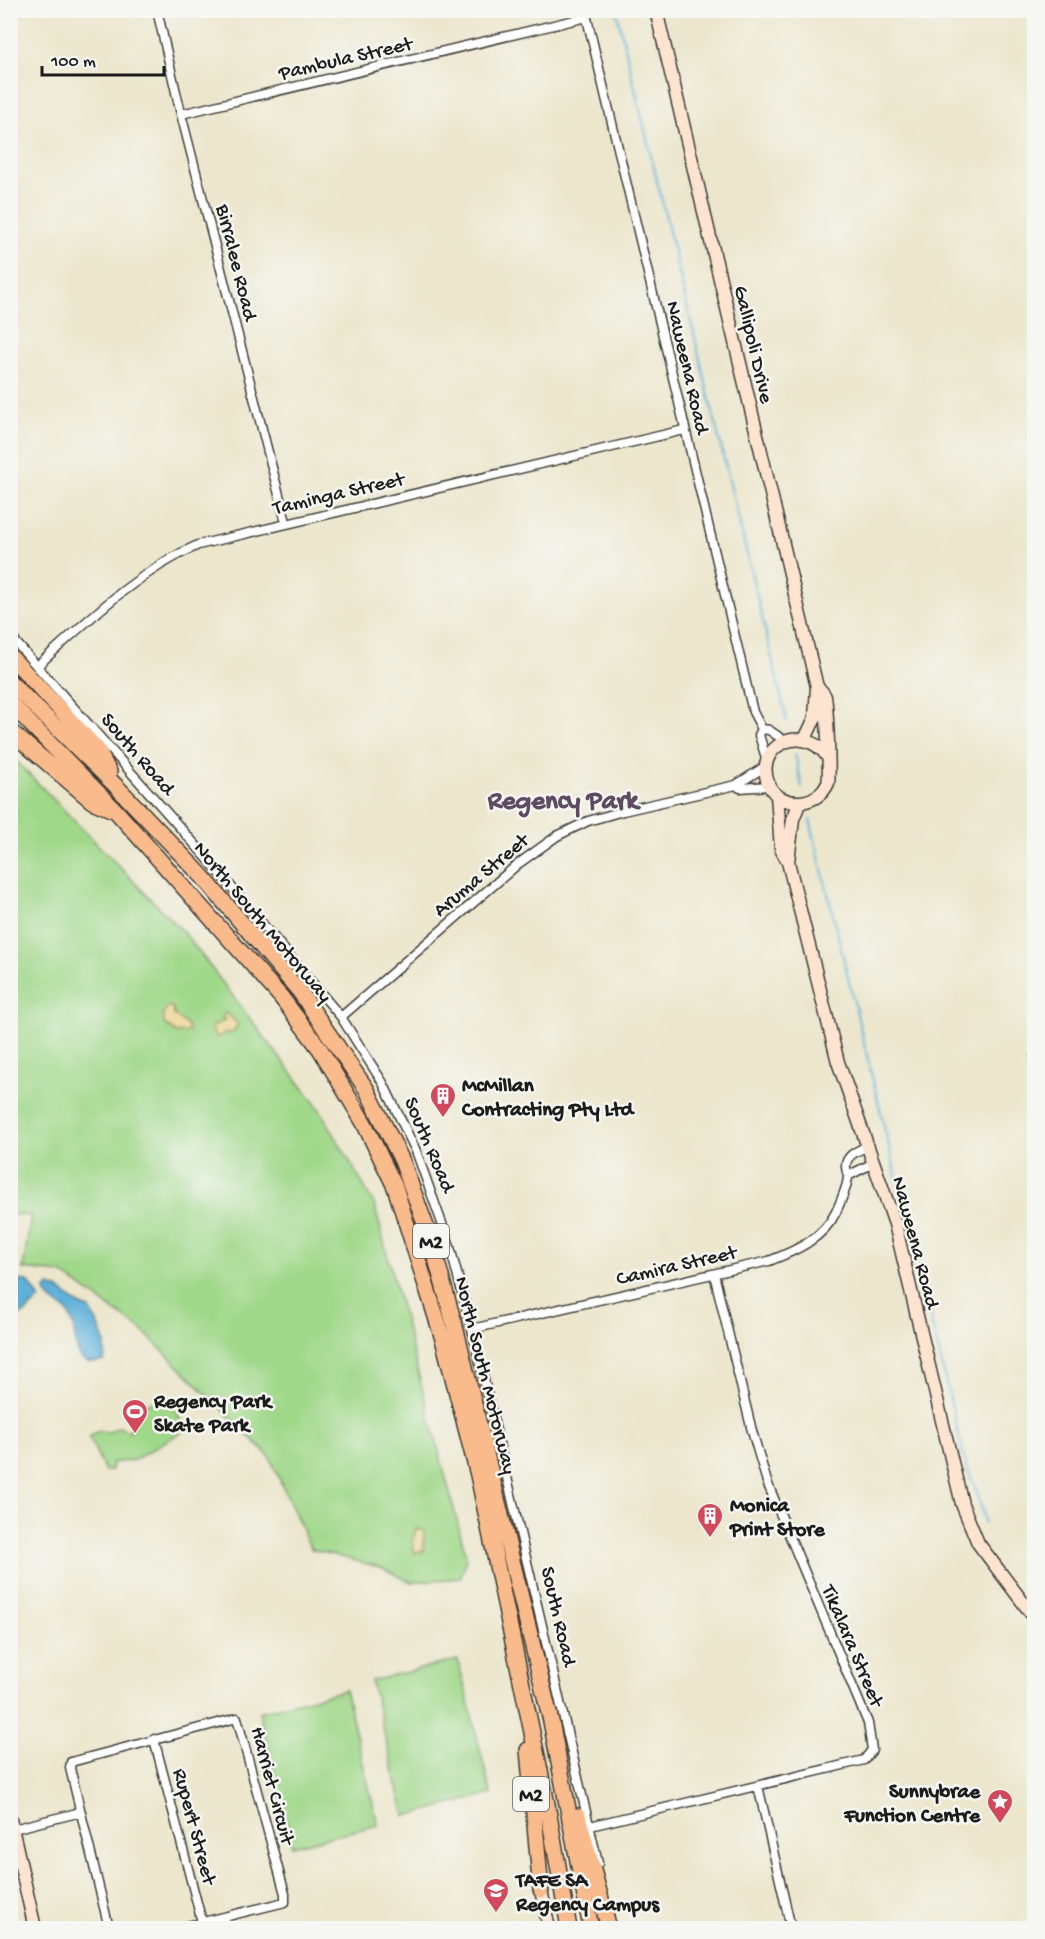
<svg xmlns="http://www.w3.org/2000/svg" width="1045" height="1939" viewBox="0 0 1045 1939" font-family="'Gochi Hand',sans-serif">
  <rect width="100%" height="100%" fill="#f6f6f2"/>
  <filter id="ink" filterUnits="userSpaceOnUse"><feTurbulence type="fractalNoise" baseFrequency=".0167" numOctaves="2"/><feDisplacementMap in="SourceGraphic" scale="12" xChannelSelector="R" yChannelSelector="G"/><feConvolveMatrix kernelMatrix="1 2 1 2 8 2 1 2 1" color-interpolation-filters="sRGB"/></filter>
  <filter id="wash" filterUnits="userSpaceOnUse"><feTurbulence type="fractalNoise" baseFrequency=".008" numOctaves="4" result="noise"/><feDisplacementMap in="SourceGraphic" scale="24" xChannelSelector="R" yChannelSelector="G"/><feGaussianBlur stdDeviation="1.35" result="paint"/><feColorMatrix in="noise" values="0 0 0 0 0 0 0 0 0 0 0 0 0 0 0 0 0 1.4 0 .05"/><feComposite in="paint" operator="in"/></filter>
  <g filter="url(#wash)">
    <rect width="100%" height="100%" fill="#ebe6cc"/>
    <path fill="#a0d88a" stroke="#5e7a53" stroke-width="1.5" d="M10,755L186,935L320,1110L374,1204L467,1559L460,1578L411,1582L383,1568L311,1549L269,1456L142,1330L61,1273L23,1269L31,1216L10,1214Z
      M158,1401C175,1401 180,1416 183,1431L134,1460L112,1463L111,1470L105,1471L89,1437L100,1430L107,1433L119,1427L129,1432C135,1412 135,1404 158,1401Z
      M458,1660L491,1794L405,1816L371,1681Z
      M345,1690L378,1825L292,1846L259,1712Z"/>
    <path fill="#eeda9e" stroke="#857b5d" stroke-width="1.5" d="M169,1006L173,1008L174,1015L187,1025L189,1032L177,1033L164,1024L163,1013Z
      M226,1013L238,1024L232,1033L224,1032L223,1035L216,1037L211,1027L225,1020L222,1017Z
      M416,1528L424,1531V1551L414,1552L413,1540Z"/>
    <path fill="#5db0d9" stroke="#3c667a" stroke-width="1.5" d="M15,1280L28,1281L40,1299L25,1313L11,1319V1282Z
      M49,1286C68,1290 70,1304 90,1309C99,1327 109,1340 104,1361C64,1371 82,1331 68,1313C61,1303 50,1304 45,1291Z"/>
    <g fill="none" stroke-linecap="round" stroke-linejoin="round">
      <path stroke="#5db0d9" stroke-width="2" d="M616,10L787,721
        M795,754L802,787
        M810,820L967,1469L978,1494L985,1523"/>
    </g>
  </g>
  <g filter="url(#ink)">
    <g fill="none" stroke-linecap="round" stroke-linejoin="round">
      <defs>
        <path id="street" d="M157,10L181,114L286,522
          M585,10L753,712L762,729L769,730L785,741
          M10,12L15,10
          M181,114L587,17
          M10,636L207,858L341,1017L383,1083L416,1151L448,1240L472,1329L598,1863
          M37,666C89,620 135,573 198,545L684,430
          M762,729L759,735L767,761
          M736,785L740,788L769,786
          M341,1017L518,864L557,836L588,821L623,811L736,785L766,766
          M848,1176L875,1162
          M472,1329L769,1261C795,1251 823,1239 836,1212C840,1203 848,1186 848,1176C848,1173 846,1170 846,1167C845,1155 859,1150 868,1146
          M154,1739L202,1922
          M758,1786L791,1928
          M590,1826L864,1760L872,1750L868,1723L767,1482L752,1431L714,1274
          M13,1829L81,1812
          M109,1928L70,1768L71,1762L237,1718L285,1894V1902L179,1928"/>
        <path id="secondary" d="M656,10L817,687L815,718L805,739
          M817,687C820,690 824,692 825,697C827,707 830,777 828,783C818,807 780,809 769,785C752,747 802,721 827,756
          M777,795L781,849L788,862L838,1062L895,1224L962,1504L978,1543L1034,1617
          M788,862L793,819L800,802
          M10,1819L35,1928
          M541,1890L549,1928"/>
        <path id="highway" d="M10,656L97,749L109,772
          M10,682L115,785L202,876L300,992L367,1090L402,1161L430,1237L457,1334L551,1721L591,1928
          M10,703L116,811L281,997L320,1049L364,1123L395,1187L443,1339L478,1475L547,1804L569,1928
          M10,731L92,801L111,809
          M528,1750L541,1890
          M578,1816L609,1928"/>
      </defs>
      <use href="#street" stroke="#3b3a36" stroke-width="11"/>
      <use href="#secondary" stroke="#3b3a36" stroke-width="15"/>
      <use href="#highway" stroke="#3b3a36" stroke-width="18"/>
      <use href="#street" stroke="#fff" stroke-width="8"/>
      <use href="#secondary" stroke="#fde4d1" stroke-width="12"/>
      <use href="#highway" stroke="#fabb8c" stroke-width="15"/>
      <path stroke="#1c1c1c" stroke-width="2" stroke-dasharray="9 4.5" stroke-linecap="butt" d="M1030,1058L1034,1042"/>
    </g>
  </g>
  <defs>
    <symbol id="building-pin" viewBox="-11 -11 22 30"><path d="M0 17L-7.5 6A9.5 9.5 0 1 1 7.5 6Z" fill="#d1495b" stroke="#f6f6f2"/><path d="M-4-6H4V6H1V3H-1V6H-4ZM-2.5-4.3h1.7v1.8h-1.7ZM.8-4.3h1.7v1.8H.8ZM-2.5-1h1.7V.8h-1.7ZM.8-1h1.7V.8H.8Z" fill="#fff"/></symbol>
    <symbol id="stadium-pin" viewBox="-11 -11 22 30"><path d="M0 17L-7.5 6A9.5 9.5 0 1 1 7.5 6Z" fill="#d1495b" stroke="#f6f6f2"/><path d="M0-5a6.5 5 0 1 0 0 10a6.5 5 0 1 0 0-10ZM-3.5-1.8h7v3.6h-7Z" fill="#fff"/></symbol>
    <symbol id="sight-pin" viewBox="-11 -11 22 30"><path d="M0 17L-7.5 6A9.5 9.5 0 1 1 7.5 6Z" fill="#d1495b" stroke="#f6f6f2"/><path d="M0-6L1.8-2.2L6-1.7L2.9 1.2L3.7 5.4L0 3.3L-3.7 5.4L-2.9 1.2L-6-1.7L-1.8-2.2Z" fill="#fff"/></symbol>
    <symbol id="university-pin" viewBox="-11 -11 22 30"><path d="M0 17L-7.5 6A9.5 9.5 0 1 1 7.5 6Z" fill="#d1495b" stroke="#f6f6f2"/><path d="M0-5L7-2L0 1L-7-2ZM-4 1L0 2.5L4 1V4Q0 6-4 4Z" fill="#fff"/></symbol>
  </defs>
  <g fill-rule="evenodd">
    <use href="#building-pin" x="428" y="1081" width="30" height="40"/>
    <use href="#stadium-pin" x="120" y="1397" width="30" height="40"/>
    <use href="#building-pin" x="695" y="1501" width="30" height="40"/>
    <use href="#sight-pin" x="985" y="1787" width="30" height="40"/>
    <use href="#university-pin" x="481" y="1876" width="30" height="40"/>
  </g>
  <g text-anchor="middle" stroke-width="5" stroke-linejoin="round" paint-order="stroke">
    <g fill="#f6f6f2" stroke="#5d5d5c" stroke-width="1.5">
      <rect x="413" y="1224" width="36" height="34" rx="4.5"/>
      <rect x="513" y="1777" width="36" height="34" rx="4.5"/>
    </g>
    <g font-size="20" font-weight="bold" fill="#1c1c1c">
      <text x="431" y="1248">M2</text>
      <text x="531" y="1801">M2</text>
    </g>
    <g font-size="21" fill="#1c1c1c" stroke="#f6f6f2">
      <text transform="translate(345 57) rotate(-13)" y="7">Pambula Street</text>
      <text transform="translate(238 262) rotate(76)" y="7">Birralee Road</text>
      <text transform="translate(755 344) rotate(77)" y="7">Gallipoli Drive</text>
      <text transform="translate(689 367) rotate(77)" y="7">Naweena Road</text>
      <text transform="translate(338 492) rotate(-13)" y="7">Taminga Street</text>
      <text transform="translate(139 753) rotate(49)" y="7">South Road</text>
      <text transform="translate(480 874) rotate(-40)" y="7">Aruma Street</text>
      <text transform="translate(264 921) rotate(50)" y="7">North South Motorway</text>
      <text transform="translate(431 1144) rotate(67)" y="7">South Road</text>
      <text transform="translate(917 1242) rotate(75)" y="7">Naweena Road</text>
      <text transform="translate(676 1264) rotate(-13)" y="7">Camira Street</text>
      <text transform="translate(487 1375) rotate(76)" y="7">North South Motorway</text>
      <text transform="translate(560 1616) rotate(77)" y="7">South Road</text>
      <text transform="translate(854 1645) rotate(67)" y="7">Tikalara Street</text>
      <text transform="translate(274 1785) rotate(75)" y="7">Harriet Circuit</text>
      <text transform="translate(196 1826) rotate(75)" y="7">Rupert Street</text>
    </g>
    <g font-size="21" font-weight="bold" fill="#1c1c1c" stroke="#f6f6f2" text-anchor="start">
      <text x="462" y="1091">McMillan<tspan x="462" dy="24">Contracting Pty Ltd</tspan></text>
      <text x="154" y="1407">Regency Park<tspan x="154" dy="24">Skate Park</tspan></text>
      <text x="730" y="1511">Monica<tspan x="730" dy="24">Print Store</tspan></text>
      <text x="980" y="1797" text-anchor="end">Sunnybrae<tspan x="980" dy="24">Function Centre</tspan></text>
      <text x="516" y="1886">TAFE SA<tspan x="516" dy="24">Regency Campus</tspan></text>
    </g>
    <g font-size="27" font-weight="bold" fill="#5c4b61" stroke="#f6f6f2">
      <text x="563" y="808">Regency Park</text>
    </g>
  </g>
  <rect width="1045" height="1939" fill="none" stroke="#f6f6f2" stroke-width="36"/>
  <path d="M42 66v9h122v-9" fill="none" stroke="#1c1c1c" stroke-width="3"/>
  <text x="51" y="66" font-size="18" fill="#1c1c1c" stroke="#f6f6f2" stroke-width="4.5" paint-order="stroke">100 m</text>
</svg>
